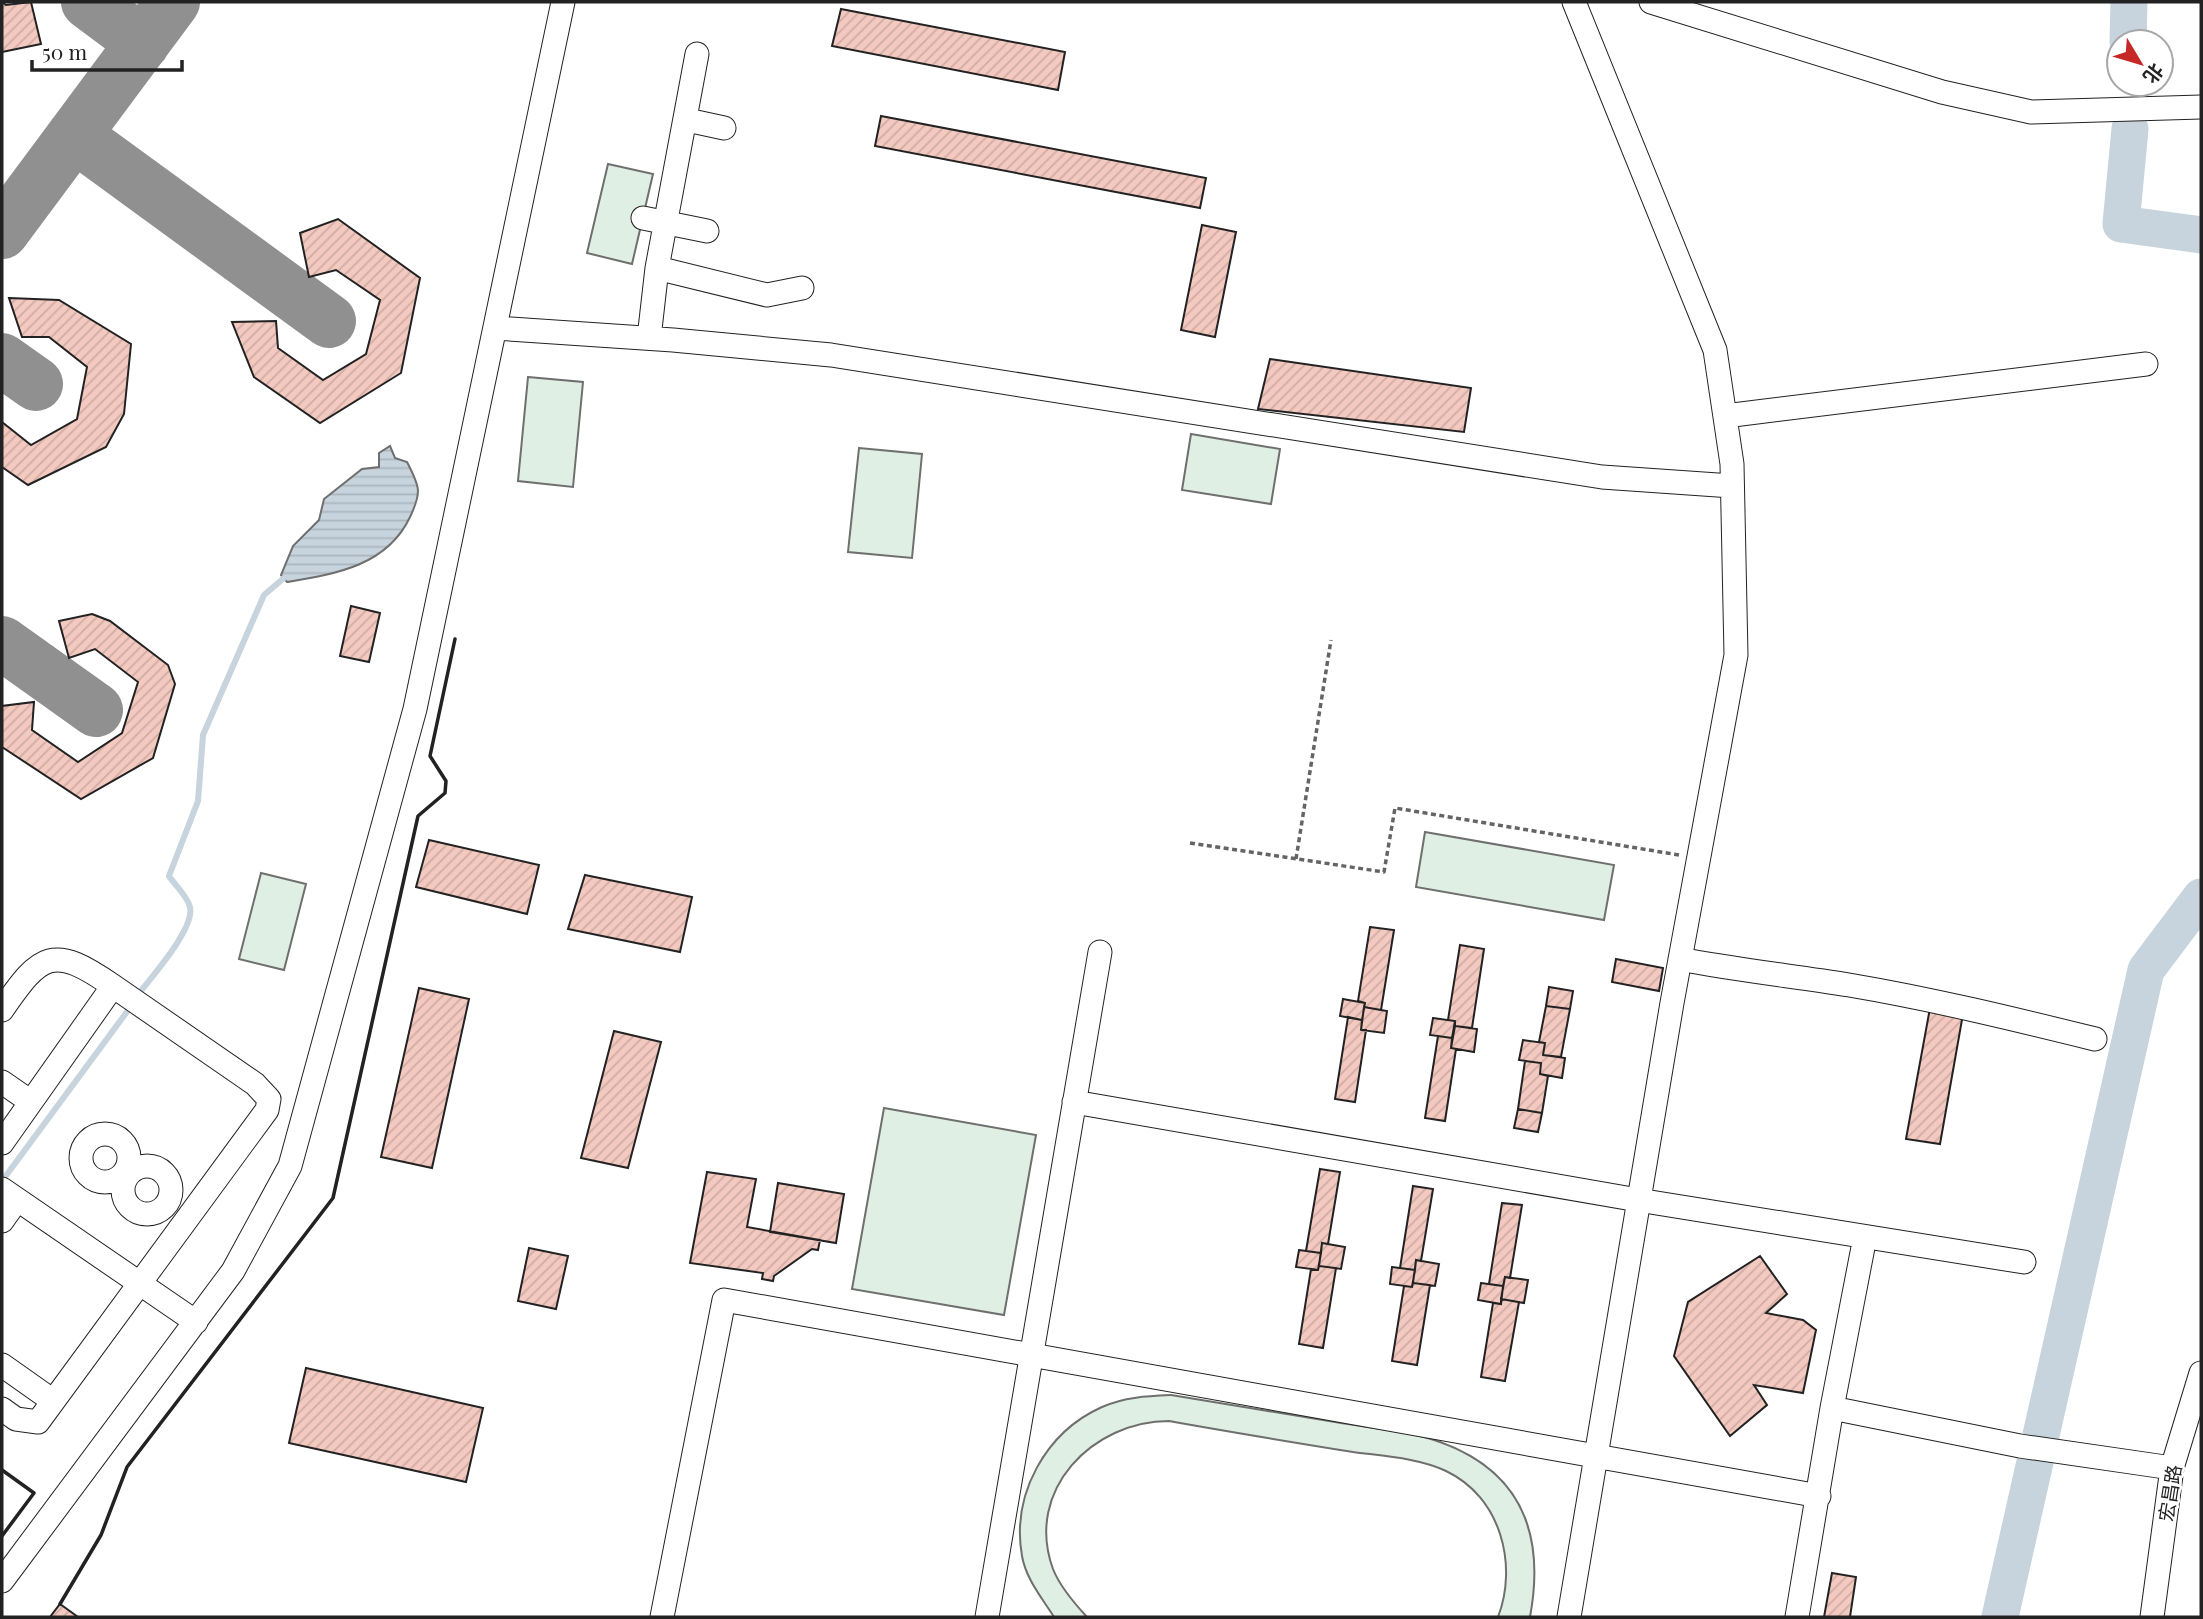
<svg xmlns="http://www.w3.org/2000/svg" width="2203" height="1619" viewBox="0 0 2203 1619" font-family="'Playfair Display','Noto Sans SC',serif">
  <defs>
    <pattern id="water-rules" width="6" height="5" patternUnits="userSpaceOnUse" patternTransform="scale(1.75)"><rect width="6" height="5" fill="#c7d3dd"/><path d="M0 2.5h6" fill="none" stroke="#abb5bd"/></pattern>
    <pattern id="building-hatch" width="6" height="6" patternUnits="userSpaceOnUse" patternTransform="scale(1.75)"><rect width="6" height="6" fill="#f3c9c0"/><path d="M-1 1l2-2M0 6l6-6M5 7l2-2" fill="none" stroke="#d0aca5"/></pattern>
  </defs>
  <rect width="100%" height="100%" fill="#fff"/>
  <path fill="#e0efe3" stroke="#6f6f6f" stroke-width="2" d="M608,164L653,174L632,264L587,253Z
    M528,377L583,382L573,487L518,481Z
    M1191,434L1280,449L1271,504L1182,490Z
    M859,448L922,454L912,558L848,552Z
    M1425,832L1614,865L1604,920L1416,887Z
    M261,873L306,884L284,970L239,959Z
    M884,1108L1036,1135L1004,1315L852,1289Z
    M1171,1395C1226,1404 1280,1413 1335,1422C1369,1428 1407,1430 1440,1442C1523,1472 1545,1536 1530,1617H1498C1518,1565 1501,1497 1446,1471C1419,1458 1383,1456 1353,1452C1291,1442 1230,1432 1169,1421C1093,1421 1024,1490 1053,1569C1060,1587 1074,1603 1087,1617H1054C1042,1598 1026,1579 1022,1556C1011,1494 1046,1432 1102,1407C1124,1397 1148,1396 1171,1395Z"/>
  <path fill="url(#water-rules)" stroke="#6f6f6f" stroke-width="2" d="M390,446L395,458L407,462C420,487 422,492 410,517C387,566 335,574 287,582L281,575L293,546L319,520L324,499L362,469L379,467V453Z"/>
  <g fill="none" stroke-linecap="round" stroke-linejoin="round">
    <path stroke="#c7d3dd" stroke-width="6" d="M141,991C153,975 195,928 190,907C188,897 175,885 169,876L198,801L203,735L264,595L284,578
      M5,1177L129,1009"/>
    <path stroke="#c7d3dd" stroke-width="37" d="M2128,42L2129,2
      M2130,129L2121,224L2201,235
      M2000,1617L2146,970L2201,897"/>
    <path stroke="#909090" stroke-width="54" d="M88,2L143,43
      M74,135L329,321
      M2,232L173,2
      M2,360L36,384
      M2,643L96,710"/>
  </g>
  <path fill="url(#building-hatch)" stroke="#222" stroke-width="2" d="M2,2L6,5L31,2L41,44L2,52Z
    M841,9L1065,52L1058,90L832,46Z
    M881,116L1206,178L1200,208L875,146Z
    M338,219L420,278L401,373L320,423L254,377L232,322L276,321L278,348L323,380L366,354L380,300L336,270L309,277L300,233Z
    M1202,225L1236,232L1215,337L1181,330Z
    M9,298L59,300L131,344L124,414L106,447L28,485L2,467V422L31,445L77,419L87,367L49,337H22Z
    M1270,359L1471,388L1464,432L1258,409Z
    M351,606L380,613L369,662L340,656Z
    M92,614L110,621L168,665L175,684L153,758L81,799L2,747V706L34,702L32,730L78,762L122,733L138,682L95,649L69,658L59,621Z
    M429,840L539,865L527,914L416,887Z
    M585,875L692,897L680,952L568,929Z
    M1370,927L1394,930L1381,1010L1364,1007L1365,1003L1358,1001Z
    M1460,945L1484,949L1472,1028L1455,1026V1021L1448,1020Z
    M1616,959L1663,968L1659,991L1612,982Z
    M1549,987L1573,991L1570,1009L1546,1006Z
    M419,988L469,999L432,1168L381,1157Z
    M1343,999L1365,1003L1362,1020L1340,1016Z
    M1546,1006L1570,1009L1561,1057L1543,1055L1545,1043L1539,1042Z
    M1364,1007L1387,1011L1384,1033L1361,1030Z
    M1930,1008L1963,1014L1940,1144L1906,1139Z
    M1348,1017L1362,1020L1361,1030H1366L1355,1102L1335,1099Z
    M1433,1018L1455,1021L1452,1038L1430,1035Z
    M1455,1026L1477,1029L1474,1052L1451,1048Z
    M614,1031L661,1042L628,1168L581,1158Z
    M1438,1036L1452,1038L1451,1048L1456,1049L1445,1121L1425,1118Z
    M1523,1040L1545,1043L1543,1055L1565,1058L1562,1078L1540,1074L1541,1063L1519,1060Z
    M1525,1061L1541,1063L1540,1074L1548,1076L1542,1113L1518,1109Z
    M1518,1109L1542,1113L1538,1132L1514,1128Z
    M1320,1169L1340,1172L1328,1244L1322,1243L1321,1253L1306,1251Z
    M707,1172L756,1179L747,1227L820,1240L818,1250L812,1249L774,1276L773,1281L762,1279L763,1273L690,1263Z
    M778,1183L844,1194L836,1243L770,1232Z
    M1413,1186L1433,1189L1421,1261L1416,1260L1415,1270L1400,1268Z
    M1502,1203L1522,1205L1510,1278L1505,1277L1503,1286L1489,1284Z
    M1322,1243L1345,1247L1341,1269L1319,1266Z
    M529,1248L568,1256L556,1309L518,1301Z
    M1299,1250L1321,1253L1318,1270L1296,1267Z
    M1760,1256L1787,1294L1766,1313L1803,1320L1816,1330L1803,1393L1754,1385L1767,1405L1730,1436L1674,1356L1688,1302Z
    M1416,1260L1439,1264L1435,1286L1413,1283Z
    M1319,1266L1336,1268L1323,1348L1299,1344L1311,1269L1318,1270Z
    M1392,1267L1415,1270L1412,1287L1390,1284Z
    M1505,1277L1528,1280L1524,1303L1501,1299Z
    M1413,1283L1430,1285L1417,1365L1392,1361L1404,1286L1412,1287Z
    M1481,1283L1503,1286L1501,1304L1478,1300Z
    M1501,1299L1519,1302L1505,1381L1481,1377L1493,1303L1501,1304Z
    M306,1368L483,1408L466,1482L289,1443Z
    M1832,1573L1856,1577L1850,1617H1824Z
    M60,1604L78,1617H50Z"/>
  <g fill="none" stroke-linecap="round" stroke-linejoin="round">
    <defs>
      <path id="minor" d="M1651,2L1942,92L2031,112L2201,107
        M687,120L724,128
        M643,218L707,231
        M657,268L767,295L802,288
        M495,328L673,340L831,355L1602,477L1732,486
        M649,338L657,268L697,54
        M1725,416L2146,364
        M1680,959C1736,970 1793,976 1849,985C1932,999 2014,1019 2095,1039
        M2,1010C41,953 53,944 113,986
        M2,1082L31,1102
        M1074,1102L1638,1200L2024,1262
        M81 1158a24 24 0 1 1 48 0a24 24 0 1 1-48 0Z
        M2,1143L113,986L255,1084L269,1099L267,1110L38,1422L16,1419L2,1409
        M123 1190a24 24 0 1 1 48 0a24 24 0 1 1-48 0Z
        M2,1189L196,1322
        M2,1221L17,1200
        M2,1365L53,1401
        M1832,1408L2020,1446L2172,1468
        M2,1581L233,1271L290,1166L415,709L563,2
        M662,1617L724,1300L1819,1496
        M987,1617L1100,952
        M1569,1617L1672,1003L1736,655L1732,464L1715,350L1574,2
        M1797,1617L1832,1408L1865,1237
        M2152,1617L2172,1468L2201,1373"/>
    </defs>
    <use href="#minor" stroke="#222" stroke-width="25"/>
    <path stroke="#646464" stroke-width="3.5" stroke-dasharray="5 3.5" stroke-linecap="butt" d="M1190,843L1384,872L1395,808L1679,855
      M1296,859L1331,640"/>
    <use href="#minor" stroke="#fff" stroke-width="23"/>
    <path stroke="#222" stroke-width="3.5" d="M2,1470L34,1493L2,1536
      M60,1604L101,1535L127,1467L333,1198L418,816L445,793L446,781L430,756L455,639"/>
  </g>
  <g text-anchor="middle" stroke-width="5" stroke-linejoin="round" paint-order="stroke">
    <g font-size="19" fill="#222" stroke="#fff">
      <text transform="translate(2170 1493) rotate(-81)" y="7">宏昌路</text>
    </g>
  </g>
  <rect width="2203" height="1619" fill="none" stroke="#222222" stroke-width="7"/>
  <g transform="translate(2140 63) rotate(128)"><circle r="33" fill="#ffffff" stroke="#a7a7a7" stroke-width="2"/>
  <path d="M0-5L12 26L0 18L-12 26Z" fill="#c62828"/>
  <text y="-10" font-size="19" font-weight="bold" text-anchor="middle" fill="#222222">北</text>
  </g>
  <path d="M32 60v10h150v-10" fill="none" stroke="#222222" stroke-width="3.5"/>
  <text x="42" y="60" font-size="21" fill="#222222" stroke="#ffffff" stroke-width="5" paint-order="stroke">50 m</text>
</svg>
